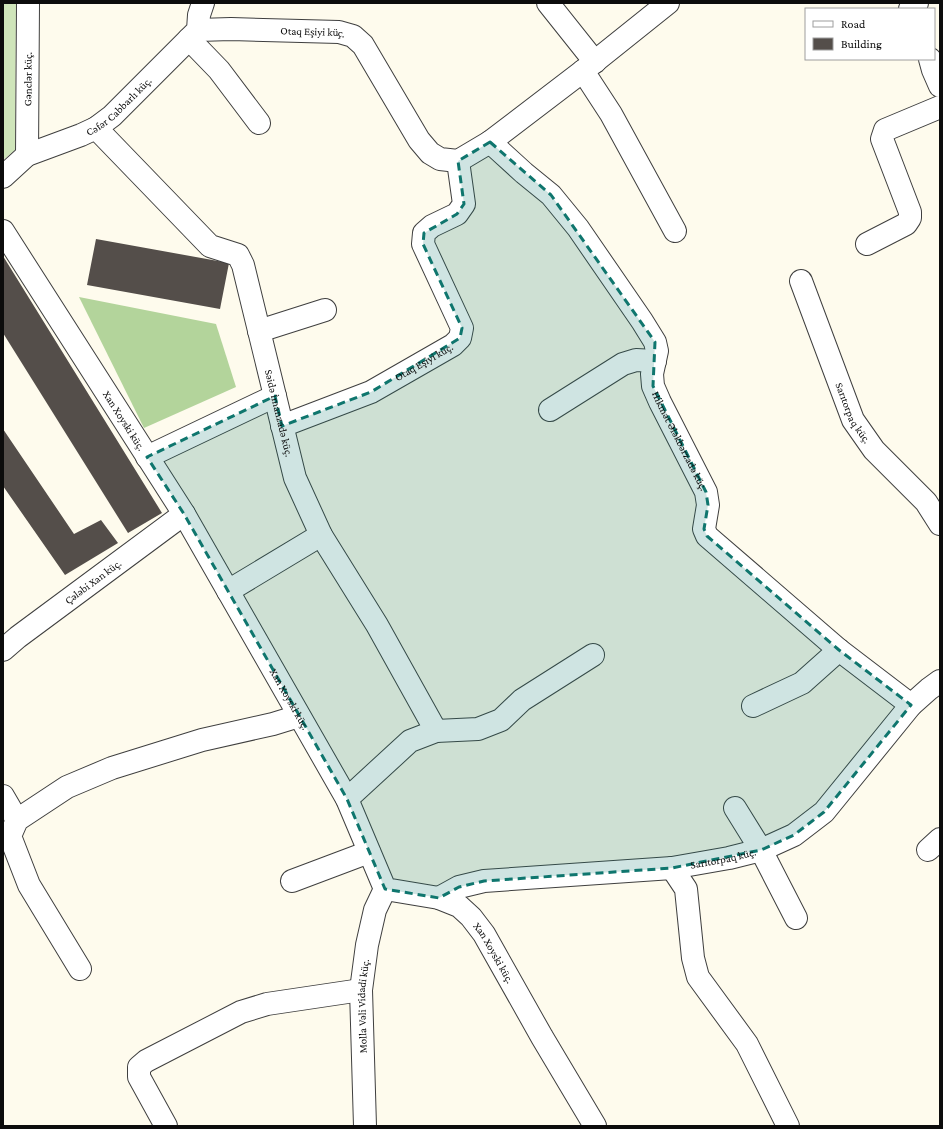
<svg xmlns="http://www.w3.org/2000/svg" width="943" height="1129" viewBox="0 0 943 1129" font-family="'Crimson Pro',serif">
  <rect width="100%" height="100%" fill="#fefbed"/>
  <path fill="#cfe5ba" d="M3,3H16L15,150L3,160Z"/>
  <path fill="#b3d49b" d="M79,297L216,324L236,387L144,428Z"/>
  <path fill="#544e4a" d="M96,239L229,263L220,309L87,285Z
    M3,256L162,513L128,533L3,333Z
    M3,429L74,534L101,520L118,543L65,575L3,486Z"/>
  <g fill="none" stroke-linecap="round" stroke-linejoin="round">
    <defs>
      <g id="minor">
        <path d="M548,3L595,62"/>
        <path d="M910,9L917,3"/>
        <path id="s1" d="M198,30L231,29L339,32L353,36L363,45L419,140L430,153L440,159L458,161L490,142L583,71L668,3"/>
        <path d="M189,39L219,70L259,123"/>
        <path d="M930,59L933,70L940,86"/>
        <path d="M583,71L611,114L675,231"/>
        <path id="s2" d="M96,128L210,246L238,255L243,265L295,478L321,535L377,625L436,731"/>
        <path id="s3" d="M490,142L524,173L551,195L578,228L642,321L655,342L657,351L652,374L653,386L660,402L706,492L708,505L704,529L707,536L839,650L911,705"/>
        <path id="s4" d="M27,155L28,3"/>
        <path id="s5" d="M3,177L27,155L81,135L96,128L112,116L198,30L199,15L203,3"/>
        <path id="s6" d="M3,231L184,514L347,799L385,889L439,898L459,906L471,917L484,934L542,1037L595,1126"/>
        <path d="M867,244L906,224L910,218V212L882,139L885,130L940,107"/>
        <path id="s7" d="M801,281L853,420L874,450L926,502L940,524"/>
        <path d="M259,331L325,310"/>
        <path d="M550,410L623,364L636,360L655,361"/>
        <path id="s8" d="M282,426L371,392L453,345L460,338L462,328L423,244L424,233L432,226L457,214L464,204L458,161"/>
        <path d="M147,457L275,396"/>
        <path d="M228,591L321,535"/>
        <path id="s9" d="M3,650L18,637L184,514"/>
        <path d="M753,706L802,683L839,650"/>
        <path d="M3,796L17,820"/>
        <path d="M347,799L410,741L436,731L478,729L501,720L522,700L593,655"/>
        <path d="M735,808L761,850L796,918"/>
        <path d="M928,850L940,839"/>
        <path d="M672,868L686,889L693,958L698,977L747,1044L788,1126"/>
        <path d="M292,881L369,852"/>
        <path id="s10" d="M439,898L459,887L484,881L672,868L729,858L761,850L794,835L824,812L911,705L929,689L940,681"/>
        <path d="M80,969L29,885L10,836L17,820L67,787L112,768L202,740L273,724L299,716"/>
        <path d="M166,1126L139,1077V1067L146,1061L241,1012L267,1004L361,990"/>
        <path id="s11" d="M365,1126L361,990L367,945L375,910L385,889"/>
      </g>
    </defs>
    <use href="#minor" stroke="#3f3f3f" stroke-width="24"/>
    <use href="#minor" stroke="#fff" stroke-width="22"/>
  </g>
  <path fill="#0f766e" fill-opacity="0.2" stroke="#0f766e" stroke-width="3" stroke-dasharray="8 5" stroke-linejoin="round" d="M490,142L551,195L655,342L653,386L706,492L708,505L704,529L707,536L839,650L911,705L824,812L794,835L761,850L672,868L484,881L459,887L439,898L385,889L347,799L184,514L147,457L275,396L282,426L371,392L460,338L462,328L423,244L424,233L457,214L464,204L458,161Z"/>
  <g text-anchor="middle" stroke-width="4" stroke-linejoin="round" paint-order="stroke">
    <g font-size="11" fill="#0c0c0c" stroke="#fff">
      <text dy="4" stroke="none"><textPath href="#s1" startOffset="115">Otaq Eşiyi küç.</textPath></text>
      <text dy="4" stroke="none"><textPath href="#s4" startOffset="76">Gənclər küç.</textPath></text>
      <text dy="4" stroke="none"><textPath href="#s5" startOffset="138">Cəfər Cabbarlı küç.</textPath></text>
      <text dy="4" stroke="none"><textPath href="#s8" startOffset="156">Otaq Eşiyi küç.</textPath></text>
      <text dy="4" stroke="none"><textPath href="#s7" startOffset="142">Sarıtorpaq küç.</textPath></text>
      <text dy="4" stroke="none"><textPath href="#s2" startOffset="357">Səidə İmanzadə küç.</textPath></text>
      <text dy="4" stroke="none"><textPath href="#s6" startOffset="225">Xan Xoyski küç.</textPath></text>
      <text dy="4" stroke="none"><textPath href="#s3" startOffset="367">Hikmət Ələkbərzadə küç.</textPath></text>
      <text dy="4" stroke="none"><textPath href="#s9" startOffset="113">Çələbi Xan küç.</textPath></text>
      <text dy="4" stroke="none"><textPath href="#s6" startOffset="549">Xan Xoyski küç.</textPath></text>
      <text dy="4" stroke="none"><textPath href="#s10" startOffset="289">Sarıtorpaq küç.</textPath></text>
      <text dy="4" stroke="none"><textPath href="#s6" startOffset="897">Xan Xoyski küç.</textPath></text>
      <text dy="4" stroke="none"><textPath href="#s11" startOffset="120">Molla Vəli Vidadi küç.</textPath></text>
    </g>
  </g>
  <rect width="943" height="1129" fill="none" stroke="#0c0c0c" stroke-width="8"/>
  <rect x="805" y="8" width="130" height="52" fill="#ffffff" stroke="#9e9e9e"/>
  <rect x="813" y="21" width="20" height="6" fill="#ffffff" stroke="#9e9e9e"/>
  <text x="841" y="28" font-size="12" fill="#0c0c0c">Road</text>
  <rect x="813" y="38" width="20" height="12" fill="#544e4a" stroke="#9e9e9e"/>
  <text x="841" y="48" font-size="12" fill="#0c0c0c">Building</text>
</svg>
